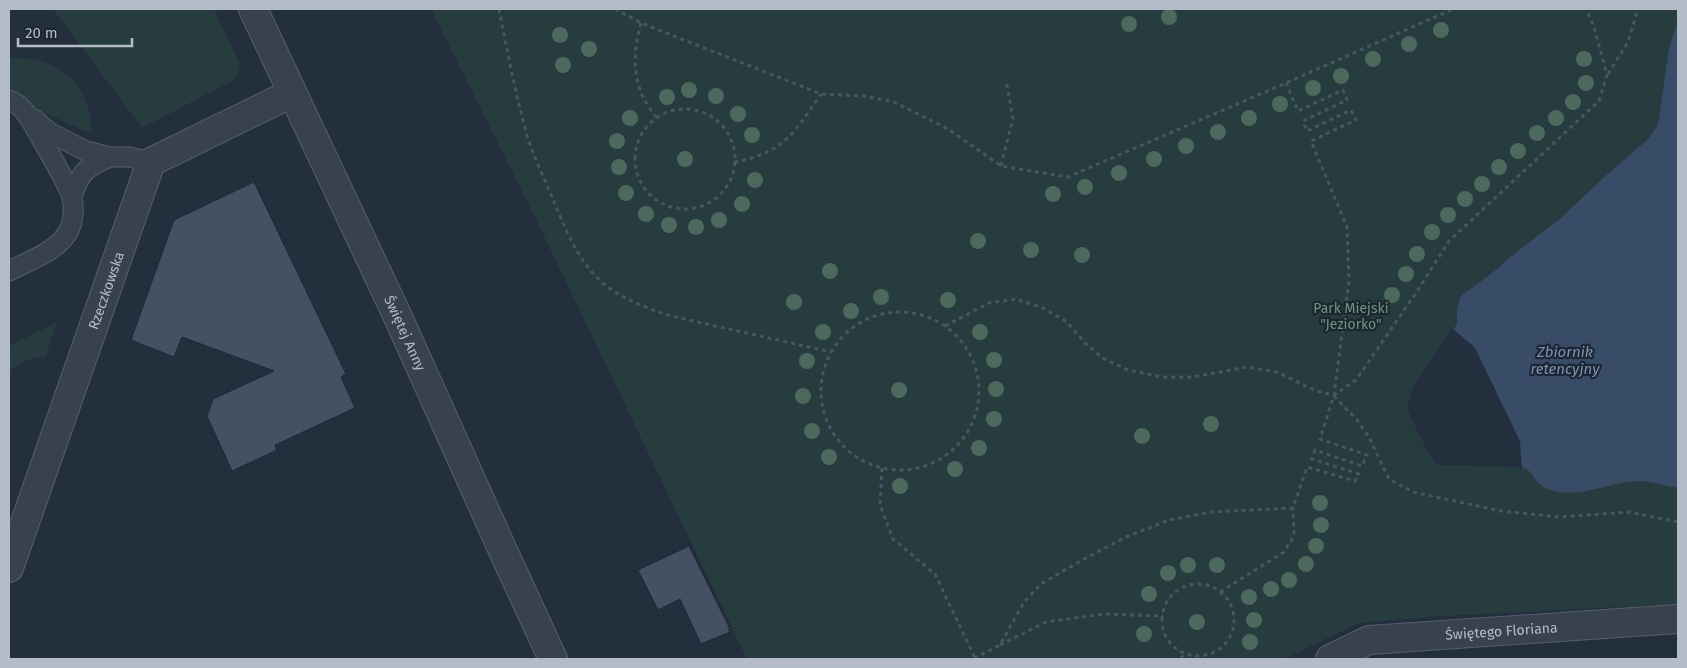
<svg xmlns="http://www.w3.org/2000/svg" width="1687" height="668" viewBox="0 0 1687 668" font-family="'Fira Sans',sans-serif">
  <rect width="100%" height="100%" fill="#242f3e"/>
  <path fill="#263c3f" d="M53,9H214L239,62L240,69L234,80L142,128Z
    M431,9H1678V604L1446,616L1359,623L1284,659H747L534,215Z
    M15,58C62,58 91,86 92,134L38,110L9,91V59Z
    M57,322L46,356C33,358 18,361 9,372V346Z"/>
  <path fill="#394c67" d="M1678,24V488C1666,486 1652,481 1640,481C1610,481 1577,501 1548,489C1535,484 1537,479 1529,471C1527,469 1522,467 1519,465L1426,373L1457,324V308L1461,296L1496,270L1509,258L1562,217L1602,179L1647,140L1658,125L1669,49L1674,31Z"/>
  <path fill="#242f3e" d="M1452,328L1475,348L1520,441L1522,470L1518,467L1437,465L1426,448L1412,420L1407,407L1413,387Z"/>
  <path fill="#455162" stroke="#1f2835" d="M254,182L346,374L341,377L355,408L275,445L277,450L232,471L207,416L213,399L274,371L182,337L174,357L131,340L174,220Z
    M689,546L730,629L728,630L730,632L701,644L680,599L658,610L638,570Z"/>
  <g fill="none" stroke-linecap="round" stroke-linejoin="round">
    <defs>
      <path id="lane" d="M9,100C15,102 20,106 24,111C30,117 71,190 72,198C74,207 73,219 70,228C60,251 29,261 9,271
        M34,119L49,132L86,151L110,157H129L151,162
        M72,196C81,171 86,167 110,157"/>
      <g id="street">
        <path id="s1" d="M253,9L397,315L504,553L553,659"/>
        <path id="s2" d="M9,568L151,162L292,93"/>
        <path id="s3" d="M1330,659L1369,640L1678,619"/>
      </g>
    </defs>
    <use href="#lane" stroke="#565f6c" stroke-width="21"/>
    <use href="#street" stroke="#565f6c" stroke-width="30"/>
    <path stroke="#44595c" stroke-width="3" stroke-dasharray="4 4" stroke-linecap="butt" d="M499,9C507,50 515,91 526,132C532,154 544,177 553,199C565,229 581,268 609,288C628,301 649,309 671,316L831,352
      M615,9L641,23L821,94L863,96L894,102L948,129L1001,166L1068,177L1286,83L1453,9
      M641,23C634,48 632,73 643,97C646,104 652,111 656,117
      M1608,74L1628,42L1637,12L1640,9
      M635 159a50 50 0 1 1 100 0a50 50 0 1 1-100 0Z
      M734,162C784,153 794,133 821,94
      M1001,166L1013,119L1006,80
      M821 391a79 79 0 1 1 158 0a79 79 0 1 1-158 0Z
      M945,326L989,303L1016,299L1043,308L1067,322L1085,343L1104,359L1128,370L1162,377H1193L1247,367L1277,372L1316,391L1334,395L1356,380L1416,293L1449,241L1599,101L1607,75L1594,27L1586,9
      M1334,396L1357,420L1369,437L1389,479L1413,492L1501,511L1559,517L1629,512L1678,522
      M882,468L880,505L893,539L935,574L975,658
      M1162 620a36 36 0 1 1 72 0a36 36 0 1 1-72 0Z
      M1220,592L1284,552L1294,536L1293,508
      M1000,645L1046,622L1104,614L1163,616
      M975,659V658L1000,645L1024,602L1041,584L1075,564L1126,537L1169,520L1211,512L1293,508L1307,467L1355,481L1359,474L1312,459L1315,450L1362,466L1367,455L1320,439L1334,395L1349,281L1347,227L1311,141L1356,120L1351,110L1307,131L1303,121L1347,100L1343,90L1298,111L1286,83
      M1181,659L1184,653"/>
    <use href="#lane" stroke="#38414e" stroke-width="19"/>
    <use href="#street" stroke="#38414e" stroke-width="28"/>
  </g>
  <g fill="#4b6a5d">
    <circle cx="1169" cy="17" r="8"/>
    <circle cx="1129" cy="24" r="8"/>
    <circle cx="1441" cy="30" r="8"/>
    <circle cx="560" cy="35" r="8"/>
    <circle cx="1409" cy="44" r="8"/>
    <circle cx="589" cy="49" r="8"/>
    <circle cx="1373" cy="59" r="8"/>
    <circle cx="1584" cy="59" r="8"/>
    <circle cx="563" cy="65" r="8"/>
    <circle cx="1341" cy="76" r="8"/>
    <circle cx="1586" cy="83" r="8"/>
    <circle cx="1313" cy="88" r="8"/>
    <circle cx="689" cy="90" r="8"/>
    <circle cx="716" cy="96" r="8"/>
    <circle cx="667" cy="97" r="8"/>
    <circle cx="1573" cy="102" r="8"/>
    <circle cx="1280" cy="104" r="8"/>
    <circle cx="738" cy="114" r="8"/>
    <circle cx="630" cy="118" r="8"/>
    <circle cx="1249" cy="118" r="8"/>
    <circle cx="1556" cy="118" r="8"/>
    <circle cx="1218" cy="132" r="8"/>
    <circle cx="1537" cy="133" r="8"/>
    <circle cx="752" cy="135" r="8"/>
    <circle cx="617" cy="141" r="8"/>
    <circle cx="1186" cy="146" r="8"/>
    <circle cx="1518" cy="151" r="8"/>
    <circle cx="685" cy="159" r="8"/>
    <circle cx="1154" cy="159" r="8"/>
    <circle cx="619" cy="167" r="8"/>
    <circle cx="1499" cy="167" r="8"/>
    <circle cx="1119" cy="173" r="8"/>
    <circle cx="755" cy="180" r="8"/>
    <circle cx="1482" cy="184" r="8"/>
    <circle cx="1085" cy="187" r="8"/>
    <circle cx="626" cy="193" r="8"/>
    <circle cx="1053" cy="194" r="8"/>
    <circle cx="1465" cy="199" r="8"/>
    <circle cx="742" cy="204" r="8"/>
    <circle cx="646" cy="214" r="8"/>
    <circle cx="1448" cy="215" r="8"/>
    <circle cx="719" cy="220" r="8"/>
    <circle cx="669" cy="225" r="8"/>
    <circle cx="696" cy="227" r="8"/>
    <circle cx="1432" cy="232" r="8"/>
    <circle cx="978" cy="241" r="8"/>
    <circle cx="1031" cy="250" r="8"/>
    <circle cx="1417" cy="254" r="8"/>
    <circle cx="1082" cy="255" r="8"/>
    <circle cx="830" cy="271" r="8"/>
    <circle cx="1406" cy="274" r="8"/>
    <circle cx="1392" cy="295" r="8"/>
    <circle cx="881" cy="297" r="8"/>
    <circle cx="948" cy="300" r="8"/>
    <circle cx="794" cy="302" r="8"/>
    <circle cx="851" cy="311" r="8"/>
    <circle cx="823" cy="332" r="8"/>
    <circle cx="980" cy="332" r="8"/>
    <circle cx="994" cy="360" r="8"/>
    <circle cx="807" cy="361" r="8"/>
    <circle cx="996" cy="389" r="8"/>
    <circle cx="899" cy="390" r="8"/>
    <circle cx="803" cy="396" r="8"/>
    <circle cx="994" cy="419" r="8"/>
    <circle cx="1211" cy="424" r="8"/>
    <circle cx="812" cy="431" r="8"/>
    <circle cx="1142" cy="436" r="8"/>
    <circle cx="979" cy="448" r="8"/>
    <circle cx="829" cy="457" r="8"/>
    <circle cx="955" cy="469" r="8"/>
    <circle cx="900" cy="486" r="8"/>
    <circle cx="1320" cy="503" r="8"/>
    <circle cx="1321" cy="525" r="8"/>
    <circle cx="1316" cy="546" r="8"/>
    <circle cx="1306" cy="564" r="8"/>
    <circle cx="1188" cy="565" r="8"/>
    <circle cx="1217" cy="565" r="8"/>
    <circle cx="1168" cy="573" r="8"/>
    <circle cx="1289" cy="580" r="8"/>
    <circle cx="1271" cy="589" r="8"/>
    <circle cx="1149" cy="594" r="8"/>
    <circle cx="1249" cy="597" r="8"/>
    <circle cx="1254" cy="620" r="8"/>
    <circle cx="1197" cy="622" r="8"/>
    <circle cx="1144" cy="634" r="8"/>
    <circle cx="1250" cy="642" r="8"/>
  </g>
  <g text-anchor="middle" stroke-width="4.5" stroke-linejoin="round" paint-order="stroke">
    <g font-size="14" fill="#b4bcc9" stroke="#1d2633">
      <text dy="5" stroke="none"><textPath href="#s2" startOffset="294">Rzeczkowska</textPath></text>
      <text dy="5" stroke="none"><textPath href="#s1" startOffset="358">Świętej Anny</textPath></text>
      <text dy="5" stroke="none"><textPath href="#s3" startOffset="176">Świętego Floriana</textPath></text>
    </g>
    <g font-size="14" fill="#6b9a76" stroke="#1d2633">
      <text x="1351" y="313">Park Miejski<tspan x="1351" dy="16">"Jeziorko"</tspan></text>
    </g>
    <g font-size="15" font-style="italic" fill="#7c92b1" stroke="#1d2633">
      <text x="1565" y="357">Zbiornik<tspan x="1565" dy="17">retencyjny</tspan></text>
    </g>
  </g>
  <rect width="1687" height="668" fill="none" stroke="#b4bcc9" stroke-width="20"/>
  <path d="M18 38v8h114v-8" fill="none" stroke="#b4bcc9" stroke-width="2.5"/>
  <text x="25" y="38" font-size="15" fill="#b4bcc9" stroke="#1d2633" stroke-width="4" paint-order="stroke">20 m</text>
</svg>
